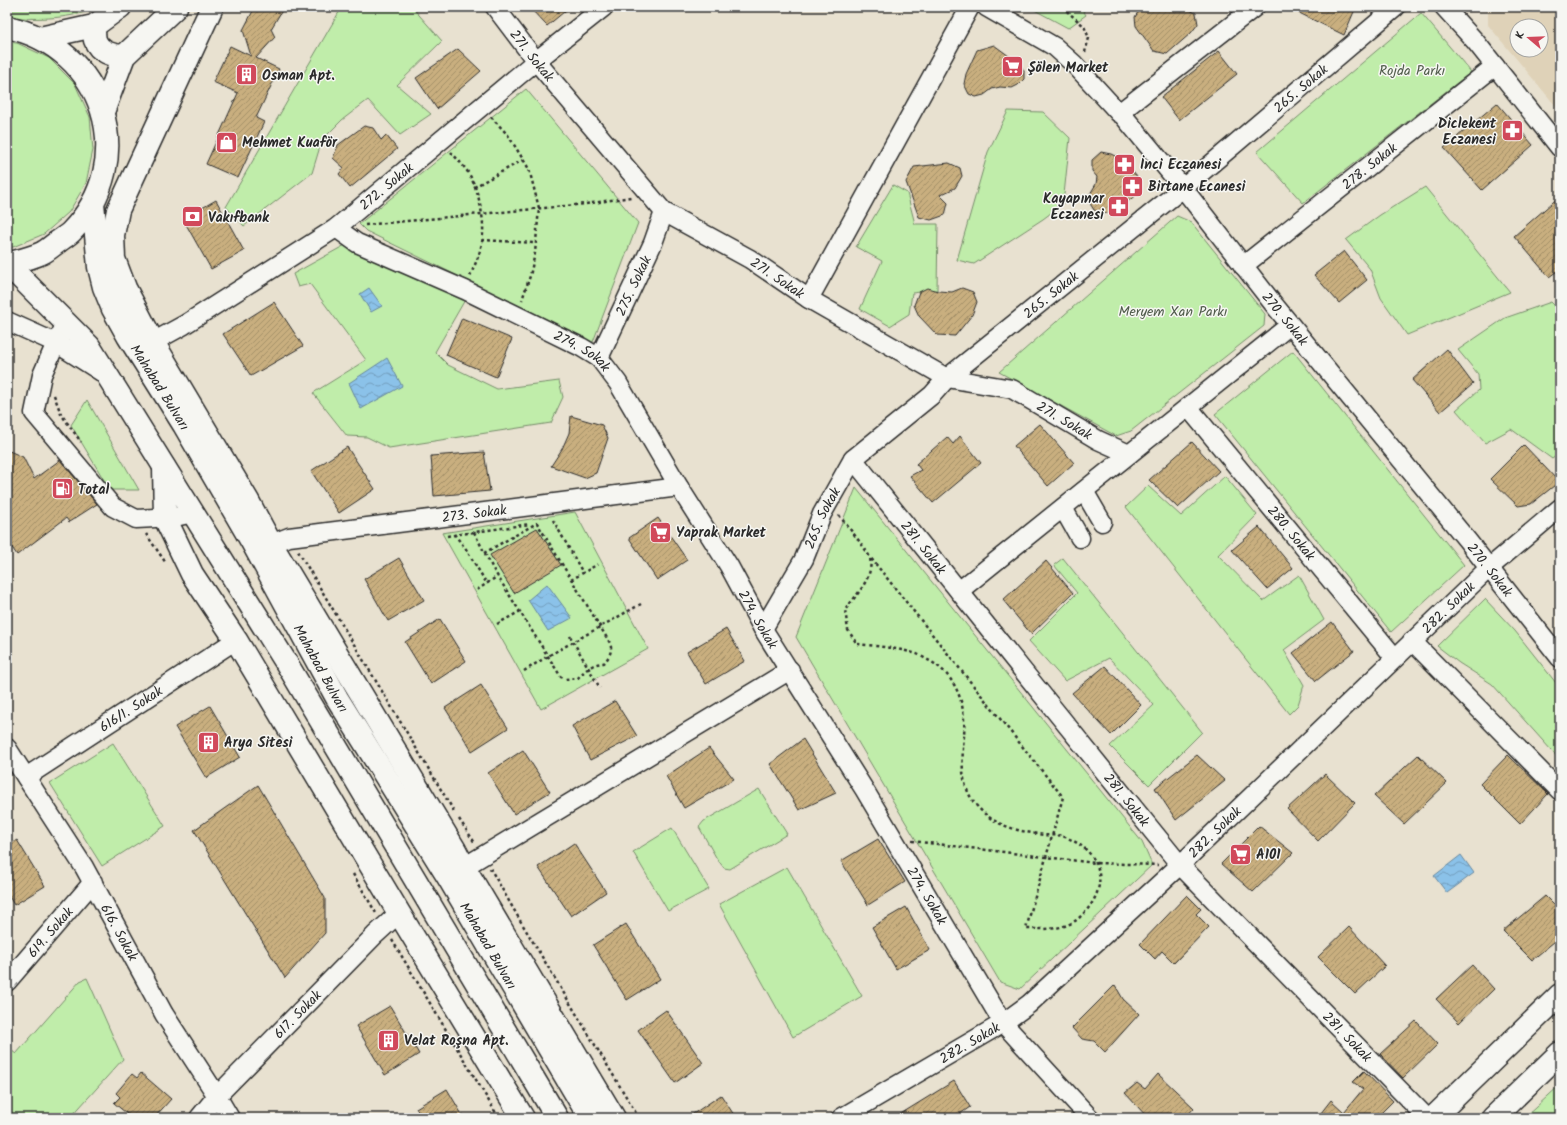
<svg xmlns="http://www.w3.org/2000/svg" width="1567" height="1125" viewBox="0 0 1567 1125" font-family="Kalam,sans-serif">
  <defs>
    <pattern id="water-waves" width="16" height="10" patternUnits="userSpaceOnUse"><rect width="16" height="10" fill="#8bc2e9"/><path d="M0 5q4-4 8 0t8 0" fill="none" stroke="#729ebd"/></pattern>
    <pattern id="building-hatch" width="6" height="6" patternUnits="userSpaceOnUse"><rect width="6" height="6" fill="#c9af7f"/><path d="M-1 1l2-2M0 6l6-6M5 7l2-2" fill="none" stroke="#a38f68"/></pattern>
  </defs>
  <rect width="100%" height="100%" fill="#e8e1d0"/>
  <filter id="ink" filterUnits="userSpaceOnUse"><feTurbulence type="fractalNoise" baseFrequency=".025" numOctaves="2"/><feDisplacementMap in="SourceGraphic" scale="8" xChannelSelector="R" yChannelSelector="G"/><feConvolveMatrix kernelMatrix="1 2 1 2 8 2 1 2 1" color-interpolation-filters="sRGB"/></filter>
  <g filter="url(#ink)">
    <path fill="#dfd2b8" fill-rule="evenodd" d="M1488,7H1560V111L1488,25ZM1517,26H1541V50H1517Z"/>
    <path fill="#c0edaa" stroke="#768c6a" d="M7,7H100C71,19 39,20 7,17Z
      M342,7H412L442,41L397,85L431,114L400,135L368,100L342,120L322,140L312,173L244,226L226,207Z
      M1029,7H1081L1086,15L1068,28Z
      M1421,13L1471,72L1303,203L1257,152Z
      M7,42L17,43L49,58L75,84L90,117L93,150L86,183L69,212L44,234L13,247H7Z
      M526,89L638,223L593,342L366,231L359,224Z
      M1008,111L1043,112L1070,138L1063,204L1043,219L974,264L957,260L988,152Z
      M893,185L907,193L915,224H938L937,290L912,293L909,314L890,326L860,309L882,261L856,247Z
      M1425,187L1510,292L1407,335L1381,298L1370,269L1346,240L1380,215Z
      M1177,216L1191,222L1265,314L1264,326L1131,431L1116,436L999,372Z
      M347,244L466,298L435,352L448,365L497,389L559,381L563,397L551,423L389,448L367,437L347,436L313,393L366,360L310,284L298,287L293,274Z
      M1551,302L1560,311V453L1552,459L1511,429L1485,443L1456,410L1479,390L1478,374L1458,350L1505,318Z
      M1293,351L1464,565L1391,632L1215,414Z
      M87,400L139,490H110L71,425Z
      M1225,476L1257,515L1218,555L1263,601L1299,575L1324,620L1284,650L1304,685L1298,705L1289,714L1126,507L1148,486L1181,516Z
      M856,488L1142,842L1152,865L1020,989L1000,982L796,637Z
      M575,512L648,649L541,709L442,533Z
      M1063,558L1202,732L1149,785L1110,746L1154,705L1109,658L1065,681L1029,641L1077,593L1054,565Z
      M1485,599L1515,631L1560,688V760L1492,684L1459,663L1437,646Z
      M113,743L165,826L102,866L50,783Z
      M759,789L787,834L730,869L724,868L717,859L699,827L704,821Z
      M672,828L709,889L668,911L633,852Z
      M787,867L862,996L793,1037L719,904Z
      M87,978L123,1059L70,1118H7V1047L16,1054L80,981Z
      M1560,1085V1118H1524Z"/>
    <path fill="url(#water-waves)" stroke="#65869d" d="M369,288L382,306L371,312L360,294Z
      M387,358L402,386L361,409L349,383Z
      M547,584L572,618L548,631L528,600Z
      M1461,855L1474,873L1447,893L1434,876Z"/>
    <path fill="url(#building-hatch)" stroke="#2b2b2b" d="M255,7H284L271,29L275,37L256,58L279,69L256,118L264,122L238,178L206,164L238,93L213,82L230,46L251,56L243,30Z
      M529,7H570L547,26Z
      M1141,7H1161L1165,9H1171L1174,11L1181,8L1187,9L1196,13L1198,24L1191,33L1167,54L1154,51L1136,26L1135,17Z
      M1287,7H1356L1344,35Z
      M994,45L1020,64L1024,71V79L1018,85L1012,88L1000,87L992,89L984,95L976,97L969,94L964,84L966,74L977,50Z
      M458,49L481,71L437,109L416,78Z
      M1219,51L1237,74L1179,120L1161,97Z
      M1497,103L1533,145L1482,190L1444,148Z
      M364,126L373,128L381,140L386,135L397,149L350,188L339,174L344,168L333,158L338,145Z
      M1101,152L1111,154L1123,160L1137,177L1136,195L1115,211L1103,214L1094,210L1089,202L1090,194L1096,184L1097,177L1092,171V160Z
      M949,163L960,168L962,176L955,188L940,195L948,203L945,215L931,220L919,217L906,182L914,167Z
      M1560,196V269L1549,277L1514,236Z
      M216,200L244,251L211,269L183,219Z
      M1344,251L1367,280L1339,303L1314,275Z
      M927,288L938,291L952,292L962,288L973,292L977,302L972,315L955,336L937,335L919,316L914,305L919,292Z
      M274,302L303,346L251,376L223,334Z
      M462,318L512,339L496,377L446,355Z
      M1447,349L1473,384L1440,412L1412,380Z
      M571,416L602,425L608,438L596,473L585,478L551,466L562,449L569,433Z
      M1040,424L1074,463L1048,486L1014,446Z
      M960,436L981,463L933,503L910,476L921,470L916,464L947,437L953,444Z
      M1192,442L1219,471L1178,508L1149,480Z
      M1524,445L1559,482L1531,504L1518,506L1490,479Z
      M347,447L375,489L339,513L311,471Z
      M7,450L23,457L34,479L60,460L97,504L69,522L66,518L17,555L7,540Z
      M484,452L490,491L434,496L431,456Z
      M658,518L687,560L657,580L629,538Z
      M1259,527L1293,568L1267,589L1232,550Z
      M537,528L561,565L514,593L490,555Z
      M399,558L424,600L388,621L364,579Z
      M1046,561L1073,593L1031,634L1003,600Z
      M440,619L466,661L431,684L405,642Z
      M1332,622L1354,651L1316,681L1293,653Z
      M726,629L745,661L706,684L687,652Z
      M1105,666L1141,705L1111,735L1072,693Z
      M481,685L508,728L472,751L445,708Z
      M615,701L637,736L590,760L572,726Z
      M210,706L240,757L206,778L175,727Z
      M803,739L836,793L799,810L770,764Z
      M709,748L734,779L684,808L666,776Z
      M523,750L550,792L514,814L488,773Z
      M1197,755L1225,781L1176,820L1155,788Z
      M1418,755L1447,783L1404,824L1374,796Z
      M1508,755L1548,794L1520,824L1480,784Z
      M1325,774L1355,803L1318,841L1287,809Z
      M258,785L325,898V933L285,978L194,830Z
      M1259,826L1293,853L1253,892L1221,864Z
      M878,839L905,882L868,905L841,861Z
      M17,840L45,886L14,905L7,893V846Z
      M574,843L606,892L571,916L538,867Z
      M1187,895L1201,909L1196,914L1209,927L1174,963L1162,951L1155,959L1140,944Z
      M1545,896L1560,911V937L1532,960L1503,931Z
      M906,907L930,950L896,969L872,927Z
      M626,924L660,979L627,1000L593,945Z
      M1349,927L1385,966L1355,994L1318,957Z
      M1472,965L1494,989L1459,1023L1436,999Z
      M1115,985L1123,999L1139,1014L1105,1052L1094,1041L1082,1039L1072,1028Z
      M390,1006L419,1054L385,1075L356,1026Z
      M666,1010L703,1063L675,1083L638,1030Z
      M1416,1021L1438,1044L1403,1078L1380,1054Z
      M1364,1071L1393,1101L1376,1118H1317L1331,1100L1344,1112L1363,1089L1353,1082Z
      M141,1073L171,1099L154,1118H132L114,1103L120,1097L116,1093L132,1074L137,1078Z
      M1158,1074L1194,1108L1185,1118H1148L1125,1093L1137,1083L1145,1089Z
      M954,1081L970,1107L954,1118H894Z
      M447,1089L464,1118H422L416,1108Z
      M721,1095L736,1118H687Z"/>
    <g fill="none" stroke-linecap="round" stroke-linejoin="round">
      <defs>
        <g id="minor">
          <path id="s1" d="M495,7L536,61L664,212L750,259L809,299L947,378L1012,389L1098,440L1129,454"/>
          <path id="s2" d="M986,7L1055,47L1074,64L1119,113H1121L1183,188L1275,306L1467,540L1560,658"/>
          <path d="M1444,7L1475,41L1560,148"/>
          <path d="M1119,113L1255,7"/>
          <path id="s3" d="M336,228L357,243L465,290L581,347L599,358L618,383L679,487L729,566L763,629L864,789L1003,1023L1090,1118"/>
          <path id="s4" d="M1243,266L1495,66"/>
          <path d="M809,299L970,7"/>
          <path d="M7,321L56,343L106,375"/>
          <path d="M67,322L56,343L42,375L34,413L113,507L136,519L175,517L193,513"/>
          <path id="s5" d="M153,342L184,325L336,228L536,61L604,7"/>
          <path id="s6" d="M599,358L653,243L664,212"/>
          <path id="s7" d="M1188,407L1395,658"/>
          <path id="s8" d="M853,459L1052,707L1180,865L1427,1118"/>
          <path d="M1084,491L1102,522"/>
          <path d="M1063,508L1080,538"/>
          <path id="s9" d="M271,544L289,537L297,536L679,487"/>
          <path d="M959,591L1290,325"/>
          <path id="s10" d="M763,629L804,559L822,514L853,459L932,395L947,378L1183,188L1396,7"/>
          <path d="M1412,641L1560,791"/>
          <path id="s11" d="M7,748L84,867L164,1014L217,1096L230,1118"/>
          <path id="s12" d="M26,777L236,640"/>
          <path d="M464,867L790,670"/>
          <path id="s13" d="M7,982L93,882"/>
          <path id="s14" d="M199,1118L217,1096L375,935L399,913"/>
          <path id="s15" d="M841,1118L1003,1023L1029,1004L1180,865L1489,568L1560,508"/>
        </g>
        <g id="major">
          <path d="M212,7L118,210L113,235L114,259L125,288L153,342L248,501L271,544L455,850L464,867L614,1118"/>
          <path d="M94,26C94,30 94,36 95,40C99,52 113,56 124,56"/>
          <path d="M7,27C104,47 141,160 71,232C68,235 63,238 59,241C53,245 48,250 42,253C31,258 18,261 7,264"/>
          <path d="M40,38L94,26L120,7"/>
          <path d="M103,112L124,56L176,7"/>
          <path id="s16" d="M93,203L99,267L104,287L113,309L128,336L184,425L252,542L337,698L448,877L590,1118"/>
          <path d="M7,264L89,346L287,664L557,1118"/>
          <path d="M164,467L165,518L192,574L236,640L399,913L523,1118"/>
          <path d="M1433,1118L1560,995"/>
          <path d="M1493,1118L1560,1053"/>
        </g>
      </defs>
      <use href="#minor" stroke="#2b2b2b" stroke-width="21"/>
      <use href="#major" stroke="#2b2b2b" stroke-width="25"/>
      <path stroke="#2b2b2b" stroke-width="2.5" stroke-dasharray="3 3" stroke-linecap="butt" d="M1062,7L1084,26L1089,38L1085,52
        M491,117L508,135L529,169L539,208L535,253L530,276L522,300
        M451,152C459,161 469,171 473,182C479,195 484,218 483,232C483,247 476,263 470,276
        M474,187L523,160
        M365,225L586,204L631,197
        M482,240L535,243
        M54,395L61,414L81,442
        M839,515C844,522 869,552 870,558C874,578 856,595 845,610L848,630L857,644C877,646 898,648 917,654C921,656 926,659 930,661C958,677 966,706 964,736C962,758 960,782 973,801C990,825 1016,831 1044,835C1051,836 1059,834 1065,837C1104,852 1111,889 1080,917C1065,931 1044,929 1026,929L1063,797L870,557
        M553,520L583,573
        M474,532L493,569L561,677L566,679L578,678C585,670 593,663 604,663C609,657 613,651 610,643L537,523L484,553
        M146,534L166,563
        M454,534L466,549L487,584
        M447,536L530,524
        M298,551L455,813
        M571,580L598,564
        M477,590L498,576
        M497,624L519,612
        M570,636L600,688
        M524,671L548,656L641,604
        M459,819L475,843
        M912,841L1095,863L1158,865
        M490,868L521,922L639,1118
        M353,874L376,913
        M392,940L499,1118"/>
      <use href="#minor" stroke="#f6f6f2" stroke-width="18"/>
      <use href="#major" stroke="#f6f6f2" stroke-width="22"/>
    </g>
  </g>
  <defs>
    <symbol id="supermarket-square" viewBox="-11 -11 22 22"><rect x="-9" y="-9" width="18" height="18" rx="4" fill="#d1495b" stroke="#f6f6f2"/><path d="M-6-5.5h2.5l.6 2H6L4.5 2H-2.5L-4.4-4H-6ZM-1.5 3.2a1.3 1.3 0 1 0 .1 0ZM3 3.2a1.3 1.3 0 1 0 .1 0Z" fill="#fff"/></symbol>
    <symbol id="building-square" viewBox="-11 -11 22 22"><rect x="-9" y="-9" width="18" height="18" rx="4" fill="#d1495b" stroke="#f6f6f2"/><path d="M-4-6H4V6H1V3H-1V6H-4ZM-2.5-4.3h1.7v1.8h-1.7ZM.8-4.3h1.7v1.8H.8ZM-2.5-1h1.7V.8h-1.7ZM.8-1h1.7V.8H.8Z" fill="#fff"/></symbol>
    <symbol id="pharmacy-square" viewBox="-11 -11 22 22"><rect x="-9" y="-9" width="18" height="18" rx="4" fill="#d1495b" stroke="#f6f6f2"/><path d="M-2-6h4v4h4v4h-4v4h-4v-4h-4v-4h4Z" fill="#fff"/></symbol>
    <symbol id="shop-square" viewBox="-11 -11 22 22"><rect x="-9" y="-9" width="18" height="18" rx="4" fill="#d1495b" stroke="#f6f6f2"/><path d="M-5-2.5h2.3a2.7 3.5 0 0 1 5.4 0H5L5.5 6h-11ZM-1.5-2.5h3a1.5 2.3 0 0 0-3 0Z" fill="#fff"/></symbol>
    <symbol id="bank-square" viewBox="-11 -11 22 22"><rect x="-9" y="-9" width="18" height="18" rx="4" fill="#d1495b" stroke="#f6f6f2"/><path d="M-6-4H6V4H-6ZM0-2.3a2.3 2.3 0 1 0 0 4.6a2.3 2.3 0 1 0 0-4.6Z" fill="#fff"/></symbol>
    <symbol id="fuel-square" viewBox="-11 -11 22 22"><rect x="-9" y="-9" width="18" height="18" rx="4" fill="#d1495b" stroke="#f6f6f2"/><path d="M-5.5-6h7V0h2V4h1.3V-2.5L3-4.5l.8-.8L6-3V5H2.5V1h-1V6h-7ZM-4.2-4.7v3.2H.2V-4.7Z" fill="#fff"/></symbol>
  </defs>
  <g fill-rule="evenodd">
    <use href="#supermarket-square" x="1000" y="54" width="25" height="25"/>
    <use href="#building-square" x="234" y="62" width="25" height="25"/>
    <use href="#pharmacy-square" x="1500" y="118" width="25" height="25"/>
    <use href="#shop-square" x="214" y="130" width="25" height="25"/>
    <use href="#pharmacy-square" x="1112" y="152" width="25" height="25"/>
    <use href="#pharmacy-square" x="1120" y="174" width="25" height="25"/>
    <use href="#pharmacy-square" x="1106" y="194" width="25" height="25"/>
    <use href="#bank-square" x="180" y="204" width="25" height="25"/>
    <use href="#fuel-square" x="50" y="476" width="25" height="25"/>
    <use href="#supermarket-square" x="648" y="520" width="25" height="25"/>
    <use href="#building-square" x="196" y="730" width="25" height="25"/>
    <use href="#supermarket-square" x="1228" y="842" width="25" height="25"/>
    <use href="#building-square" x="376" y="1028" width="25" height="25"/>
  </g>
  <g text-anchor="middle" stroke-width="3" stroke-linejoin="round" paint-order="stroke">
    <g font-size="14" fill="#2b2b2b" stroke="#f6f6f2">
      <text dy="5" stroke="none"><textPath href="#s1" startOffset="61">271. Sokak</textPath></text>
      <text dy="5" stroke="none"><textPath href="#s10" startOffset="774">265. Sokak</textPath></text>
      <text dy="5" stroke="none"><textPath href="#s4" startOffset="161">278. Sokak</textPath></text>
      <text dy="5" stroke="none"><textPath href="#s5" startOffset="281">272. Sokak</textPath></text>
      <text dy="5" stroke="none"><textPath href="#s1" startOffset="397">271. Sokak</textPath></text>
      <text dy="5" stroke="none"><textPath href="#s6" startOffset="80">275. Sokak</textPath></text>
      <text dy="5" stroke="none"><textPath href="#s10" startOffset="450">265. Sokak</textPath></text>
      <text dy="5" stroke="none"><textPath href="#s2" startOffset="437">270. Sokak</textPath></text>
      <text dy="5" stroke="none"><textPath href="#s3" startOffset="276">274. Sokak</textPath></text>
      <text dy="5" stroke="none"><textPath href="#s16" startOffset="200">Mahabad Bulvarı</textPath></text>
      <text dy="5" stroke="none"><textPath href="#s1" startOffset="721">271. Sokak</textPath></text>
      <text dy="5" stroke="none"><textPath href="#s9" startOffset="206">273. Sokak</textPath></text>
      <text dy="5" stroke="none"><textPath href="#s10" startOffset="126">265. Sokak</textPath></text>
      <text dy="5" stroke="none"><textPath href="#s7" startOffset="163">280. Sokak</textPath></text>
      <text dy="5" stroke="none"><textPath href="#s8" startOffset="113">281. Sokak</textPath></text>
      <text dy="5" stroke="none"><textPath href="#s2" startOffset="761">270. Sokak</textPath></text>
      <text dy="5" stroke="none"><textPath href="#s15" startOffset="797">282. Sokak</textPath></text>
      <text dy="5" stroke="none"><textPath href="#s3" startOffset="600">274. Sokak</textPath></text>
      <text dy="5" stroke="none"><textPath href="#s16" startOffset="524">Mahabad Bulvarı</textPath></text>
      <text dy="5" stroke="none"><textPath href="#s12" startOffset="125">616/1. Sokak</textPath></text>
      <text dy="5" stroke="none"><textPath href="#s8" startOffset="437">281. Sokak</textPath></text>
      <text dy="5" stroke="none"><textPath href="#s15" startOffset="473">282. Sokak</textPath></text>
      <text dy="5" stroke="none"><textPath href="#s3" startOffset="924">274. Sokak</textPath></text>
      <text dy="5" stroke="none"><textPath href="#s13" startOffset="66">619. Sokak</textPath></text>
      <text dy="5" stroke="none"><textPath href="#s11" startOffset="216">616. Sokak</textPath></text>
      <text dy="5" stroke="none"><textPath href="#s16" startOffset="848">Mahabad Bulvarı</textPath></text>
      <text dy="5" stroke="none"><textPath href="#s14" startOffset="143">617. Sokak</textPath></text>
      <text dy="5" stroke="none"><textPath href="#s8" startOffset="761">281. Sokak</textPath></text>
      <text dy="5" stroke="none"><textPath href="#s15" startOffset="149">282. Sokak</textPath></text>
    </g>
    <g font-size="14" font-weight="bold" fill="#2b2b2b" stroke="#f6f6f2" text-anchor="start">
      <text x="1028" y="72">Şölen Market</text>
      <text x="262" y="80">Osman Apt.</text>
      <text x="1496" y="128" text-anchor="end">Diclekent<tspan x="1496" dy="16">Eczanesi</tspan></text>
      <text x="242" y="147">Mehmet Kuaför</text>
      <text x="1140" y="169">İnci Eczanesi</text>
      <text x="1148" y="191">Birtane Ecanesi</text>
      <text x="1104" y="203" text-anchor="end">Kayapınar<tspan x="1104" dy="16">Eczanesi</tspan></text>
      <text x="208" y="222">Vakıfbank</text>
      <text x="78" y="494">Total</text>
      <text x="676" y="537">Yaprak Market</text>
      <text x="224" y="747">Arya Sitesi</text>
      <text x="1256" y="859">A101</text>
      <text x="404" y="1045">Velat Roşna Apt.</text>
    </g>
    <g font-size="14" fill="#505c4b" stroke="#f6f6f2">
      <text x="1412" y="75">Rojda Parkı</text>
      <text x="1173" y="316">Meryem Xan Parkı</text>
    </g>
  </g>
  <rect width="1567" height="1125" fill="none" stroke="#f6f6f2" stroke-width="24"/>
  <rect x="12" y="12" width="1543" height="1101" fill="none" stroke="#2b2b2b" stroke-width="1.5" filter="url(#ink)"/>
  <g transform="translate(1529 38) rotate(289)"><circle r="19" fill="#f6f6f2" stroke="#a5a5a2"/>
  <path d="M0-3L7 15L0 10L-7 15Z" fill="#d1495b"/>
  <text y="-6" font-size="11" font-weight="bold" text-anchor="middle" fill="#2b2b2b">K</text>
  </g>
</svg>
